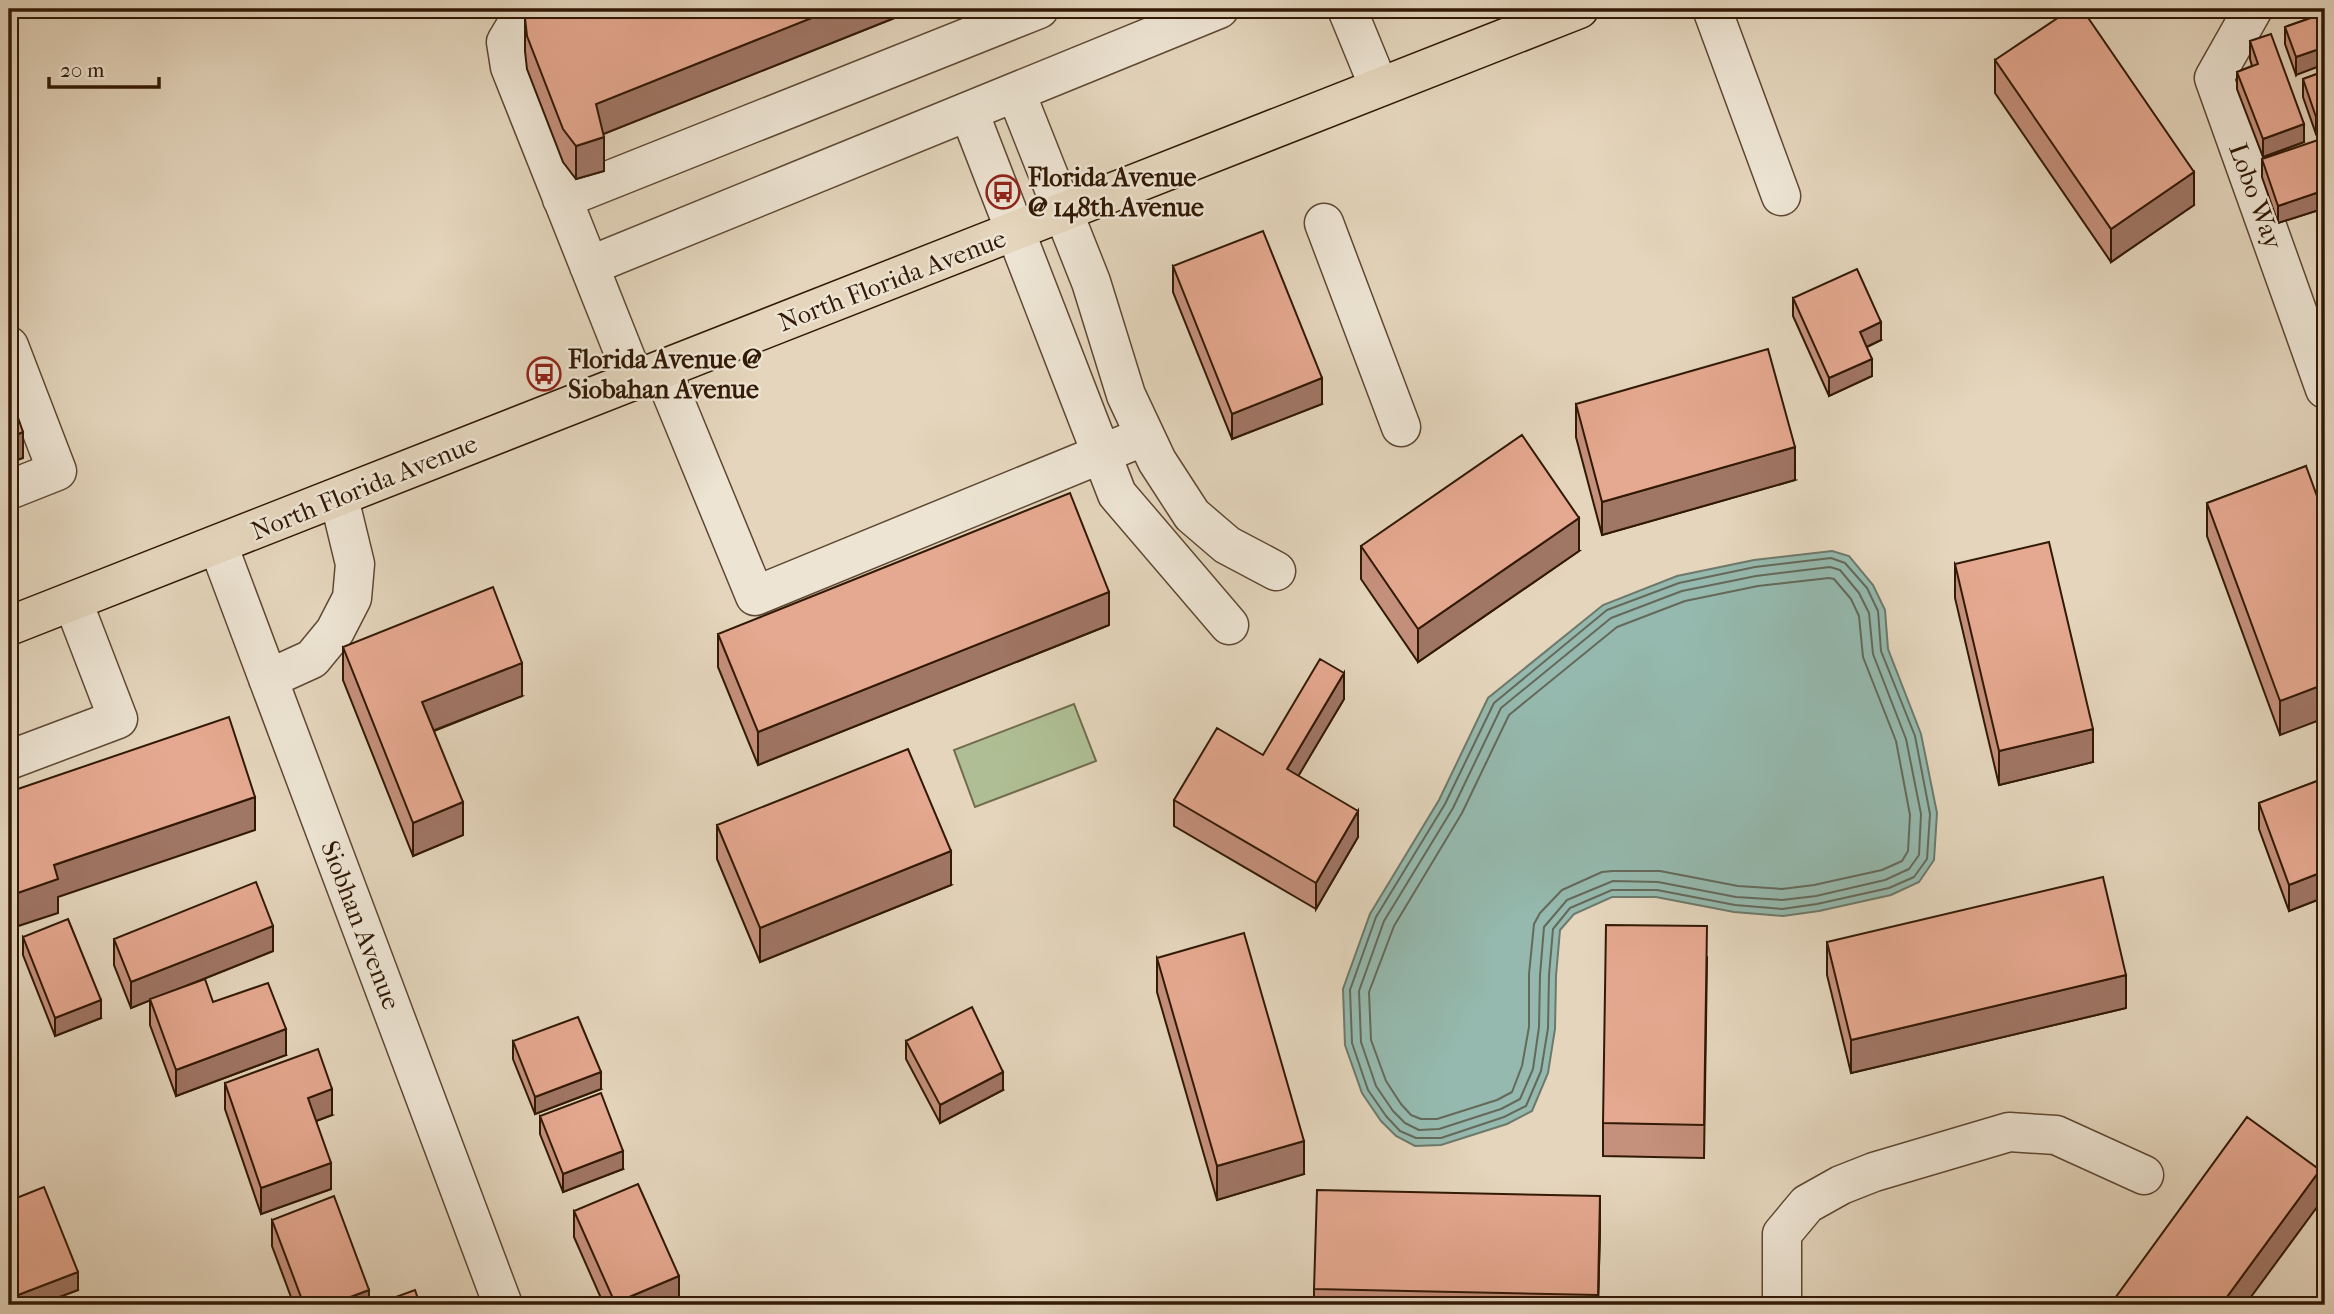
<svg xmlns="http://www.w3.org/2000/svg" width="2334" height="1314" viewBox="0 0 2334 1314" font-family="'IM FELL French Canon',serif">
  <rect width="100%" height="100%" fill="#e4d5bc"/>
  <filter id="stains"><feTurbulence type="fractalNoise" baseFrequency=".00286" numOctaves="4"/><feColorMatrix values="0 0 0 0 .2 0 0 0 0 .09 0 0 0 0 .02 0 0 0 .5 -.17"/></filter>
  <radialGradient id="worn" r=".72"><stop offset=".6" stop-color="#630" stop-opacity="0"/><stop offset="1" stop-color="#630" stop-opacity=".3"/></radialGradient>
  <path fill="#afbe94" stroke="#706c4c" stroke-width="2" d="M1074,704L1096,761L975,807L954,750Z"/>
  <path fill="#95b9ae" stroke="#6d796a" stroke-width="2" d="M1832,551L1849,556L1873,585L1885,610L1888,649L1921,734L1937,813L1934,860L1919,882L1891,895L1819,911L1783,916L1734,912L1656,897H1612L1574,914L1560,930L1556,976L1555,1029L1548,1073L1532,1111L1507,1124L1441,1145L1415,1146L1396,1136L1381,1121L1362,1093L1345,1045L1343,989L1370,914L1439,800L1488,698L1603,605L1677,576L1754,560Z"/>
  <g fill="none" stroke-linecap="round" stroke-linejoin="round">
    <path stroke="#64695a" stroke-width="2" d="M1831,558L1845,563L1867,588L1878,611L1881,651L1915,736L1930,814L1927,859L1914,877L1889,888L1817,904L1782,909L1735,905L1657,890H1612L1570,908L1553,929L1549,975L1548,1028L1541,1071L1526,1106L1504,1117L1441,1138H1416L1400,1131L1386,1116L1368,1090L1352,1043L1350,990L1376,917L1445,804L1494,703L1607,610L1679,583L1755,567Z
      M1830,567L1840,570L1859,593L1869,613L1873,654L1906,739L1921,814L1919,855L1909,869L1885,880L1816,896L1782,900L1736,897L1658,882L1613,881L1567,900L1544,927L1540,975L1539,1027L1533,1069L1520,1099L1501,1109L1439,1129L1419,1130L1405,1123L1393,1111L1376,1086L1361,1042L1359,991L1384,921L1453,808L1501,708L1611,618L1682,591L1756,576Z
      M1829,578L1834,579L1851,599L1859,616L1863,657L1896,741L1910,815L1908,851L1902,861L1882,870L1814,885L1782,889L1738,886L1660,871H1613L1602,872L1562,890L1540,913L1534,924L1529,974V1027L1522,1066L1512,1092L1497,1100L1437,1119H1421L1411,1115L1401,1104L1386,1081L1371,1040L1369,992L1394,926L1462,813L1509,715L1617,627L1685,601L1758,586Z"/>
    <defs>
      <path id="minor" d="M558,9L515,27L506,42L510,67L635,381
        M1347,9L1379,87
        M1712,9L1781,196
        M2253,9L2214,78L2325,389
        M1016,93L1091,282L1126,395L1157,461L1192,515L1227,545L1276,571
        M969,112L1117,494L1229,625
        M562,199L1039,9
        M1324,223L1401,427
        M589,266L1219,9
        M9,346L57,471L9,490
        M662,370L755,596L1145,436
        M218,545L503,1305
        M268,679L312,659L335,631L352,598L355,564L339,498
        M9,760L118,719L73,602
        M1782,1305V1234L1807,1204L1841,1185L1874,1172L2009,1132L2056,1135L2144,1175"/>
      <path id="major" d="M9,626L1579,9"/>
    </defs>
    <use href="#minor" stroke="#5e4833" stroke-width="41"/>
    <use href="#major" stroke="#321905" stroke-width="41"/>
    <use href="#minor" stroke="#ede4d3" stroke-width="38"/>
    <use href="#major" stroke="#e4d5bc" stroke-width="38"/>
  </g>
  <path fill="#c5907c" stroke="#321905" stroke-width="2" d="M530,9H917L603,134L604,171L576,179L563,162L527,69L525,51V18Z
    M2197,9H2209L2203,15Z
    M2325,13L2296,75L2285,44V27Z
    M2250,41L2304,142L2263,157L2237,89V72L2252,66L2250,59Z
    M1995,60L2194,205L2111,262L1995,93Z
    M2325,71V131L2316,134L2303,97V79Z
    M2262,159L2325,162V224L2322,214V209L2278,223L2262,177Z
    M1173,266L1322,404L1232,439L1173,292Z
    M1793,298L1881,340L1867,347L1872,376L1829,396L1793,316Z
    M1576,404L1795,480L1602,535L1576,437Z
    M2306,466L2280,735L2207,536V503Z
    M1361,546L1579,551L1418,662L1361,579Z
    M1955,564L2093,762L1999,785L1955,598Z
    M1109,625L758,765L718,667V634Z
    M343,647L522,696L434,731L463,835L413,856L343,680Z
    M1344,699L1298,776L1358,837L1316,909L1174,826V800L1263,755Z
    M2325,778V897L2289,911L2259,829V803Z
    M717,825L951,885L760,962L717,859Z
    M23,937L101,1018L55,1036L23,955Z
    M114,939L273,951L186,986L213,1002L286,1055L176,1096L150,1025V1000L131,1008L114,965Z
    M1827,942L2126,1008L1851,1073L1827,975Z
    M1157,958L1304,1174L1217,1200L1157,992Z
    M1707,959L1704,1158L1603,1156V1123Z
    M513,1041L601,1089L535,1114L513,1059Z
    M906,1041L1003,1090L940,1123L906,1059Z
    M225,1083L332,1115L316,1121L331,1189L261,1214L225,1109Z
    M540,1116L623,1169L563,1192L540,1134Z
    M9,1201L78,1290L38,1305H15L9,1290Z
    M574,1211L679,1302L671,1305H604L574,1237Z
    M272,1220L369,1305H294L272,1246Z
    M1600,1229L1598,1305H1314V1289Z"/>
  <path fill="#a07665" stroke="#321905" stroke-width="2" d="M419,9H439L419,16Z
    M834,9H917L596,137V104Z
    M2325,47V64L2296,75V57Z
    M2325,113V131L2316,134V117Z
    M2304,124V142L2263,157V139Z
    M604,137V171L576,179V146Z
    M2194,172V205L2111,262V229Z
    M2325,190V206L2322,196V209L2278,223V206Z
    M1881,322V340L1860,350V332Z
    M1872,359V376L1829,396V378Z
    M1322,378V404L1232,439V414Z
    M23,432V458L9,463V438Z
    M1795,447V480L1602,535V502Z
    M1579,518V551L1418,662V629Z
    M1109,592V625L758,765V732Z
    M522,663V696L422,735V702Z
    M1344,673V699L1287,795V769Z
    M2325,684V718L2280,735V701Z
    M2093,729V762L1999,785V751Z
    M255,797V830L58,897V913L9,929V896L54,865Z
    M463,802V835L413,856V823Z
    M1358,811V837L1316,909V883Z
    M951,851V885L760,962V928Z
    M2325,871V897L2289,911V885Z
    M273,926V951L131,1008V982Z
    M2126,975V1008L1851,1073V1040Z
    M101,1000V1018L55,1036V1018Z
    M286,1029V1055L176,1096V1070Z
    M601,1072V1089L535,1114V1097Z
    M1003,1072V1090L940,1123V1105Z
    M332,1089V1115L308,1124V1098Z
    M1304,1141V1174L1217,1200V1166Z
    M623,1151V1169L563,1192V1174Z
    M331,1163V1189L261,1214V1188Z
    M2320,1170V1203L2245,1305H2221Z
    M1600,1196V1229L1598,1305Z
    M78,1272V1290L38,1305H18V1295Z
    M679,1276V1302L671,1305H615V1303Z
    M369,1290V1305H329Z"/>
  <path fill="#e5a890" stroke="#321905" stroke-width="2" d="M530,9H834L596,104L604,137L576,146L563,129L527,36L525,18Z
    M2071,9H2082L2194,172L2111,229L1995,60Z
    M2325,13V47L2296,57L2285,27Z
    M2271,34L2304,124L2263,139L2237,72L2258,64L2250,41Z
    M2325,71V113L2316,117L2303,79Z
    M2318,140L2325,162V190L2278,206L2262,159Z
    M2325,195V206L2322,196Z
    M1263,231L1322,378L1232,414L1173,266Z
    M1857,269L1881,322L1860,332L1872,359L1829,378L1793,298Z
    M1768,349L1795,447L1602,502L1576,404Z
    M9,392L23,432L9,438Z
    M1522,435L1579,518L1418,629L1361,546Z
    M2306,466L2325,518V684L2280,701L2207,503Z
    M1070,493L1109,592L758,732L718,634Z
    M2049,542L2093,729L1999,751L1955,564Z
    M493,587L522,663L422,702L463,802L413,823L343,647Z
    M1320,659L1344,673L1287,769L1358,811L1316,883L1174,800L1217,728L1263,755Z
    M229,717L255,797L54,865L58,879L9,896V792Z
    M908,749L951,851L760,928L717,825Z
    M2325,778V871L2289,885L2259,803Z
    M2103,877L2126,975L1851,1040L1827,942Z
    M256,882L273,926L131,982L114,939Z
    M68,919L101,1000L55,1018L23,937Z
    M1606,925L1707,926L1704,1125L1603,1123Z
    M1244,933L1304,1141L1217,1166L1157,958Z
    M205,979L213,1002L268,983L286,1029L176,1070L150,999Z
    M972,1007L1003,1072L940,1105L906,1041Z
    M578,1017L601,1072L535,1097L513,1041Z
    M318,1049L332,1089L308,1098L331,1163L261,1188L225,1083Z
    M601,1093L623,1151L563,1174L540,1116Z
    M2247,1117L2320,1170L2221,1305H2110Z
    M638,1184L679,1276L615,1303L574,1211Z
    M44,1187L78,1272L18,1295L9,1272V1201Z
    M1317,1190L1600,1196L1598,1295L1314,1289Z
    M334,1196L369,1290L329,1305H304L272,1220Z
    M415,1290L420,1305H374Z"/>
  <defs>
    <symbol id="bus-ring" viewBox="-11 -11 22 22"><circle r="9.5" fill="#ede4d3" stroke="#8f2418" stroke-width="1.5"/><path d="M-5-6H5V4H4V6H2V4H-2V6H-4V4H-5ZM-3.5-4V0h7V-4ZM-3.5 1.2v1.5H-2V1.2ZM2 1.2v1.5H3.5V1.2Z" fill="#8f2418"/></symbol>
  </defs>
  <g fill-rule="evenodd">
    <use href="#bus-ring" x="984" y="173" width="38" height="38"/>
    <use href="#bus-ring" x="525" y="355" width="38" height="38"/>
  </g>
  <g text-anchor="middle" stroke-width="5" stroke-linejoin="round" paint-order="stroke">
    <g font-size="26" font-weight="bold" fill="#321905" stroke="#ede4d3" text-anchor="start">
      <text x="1028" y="186">Florida Avenue<tspan x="1028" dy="30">@ 148th Avenue</tspan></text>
      <text x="568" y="368">Florida Avenue @<tspan x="568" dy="30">Siobahan Avenue</tspan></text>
    </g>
    <g font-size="26" fill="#321905" stroke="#ede4d3">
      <text transform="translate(2256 196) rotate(70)" y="9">Lobo Way</text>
      <text transform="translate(892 280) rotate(-21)" y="9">North Florida Avenue</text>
      <text transform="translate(364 487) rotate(-22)" y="9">North Florida Avenue</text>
      <text transform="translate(361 925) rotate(69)" y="9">Siobhan Avenue</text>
    </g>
  </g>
  <rect width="2334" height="1314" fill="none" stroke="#e4d5bc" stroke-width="35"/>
  <rect x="10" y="10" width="2313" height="1293" fill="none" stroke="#321905" stroke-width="3.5"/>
  <rect x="18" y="18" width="2299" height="1279" fill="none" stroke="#321905" stroke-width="2"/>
  <path d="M49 77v10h110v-10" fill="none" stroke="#321905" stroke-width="3.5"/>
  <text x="60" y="77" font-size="21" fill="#321905" stroke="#ede4d3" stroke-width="5" paint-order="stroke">20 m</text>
  <rect width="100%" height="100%" filter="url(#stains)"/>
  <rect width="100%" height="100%" fill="url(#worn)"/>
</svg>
